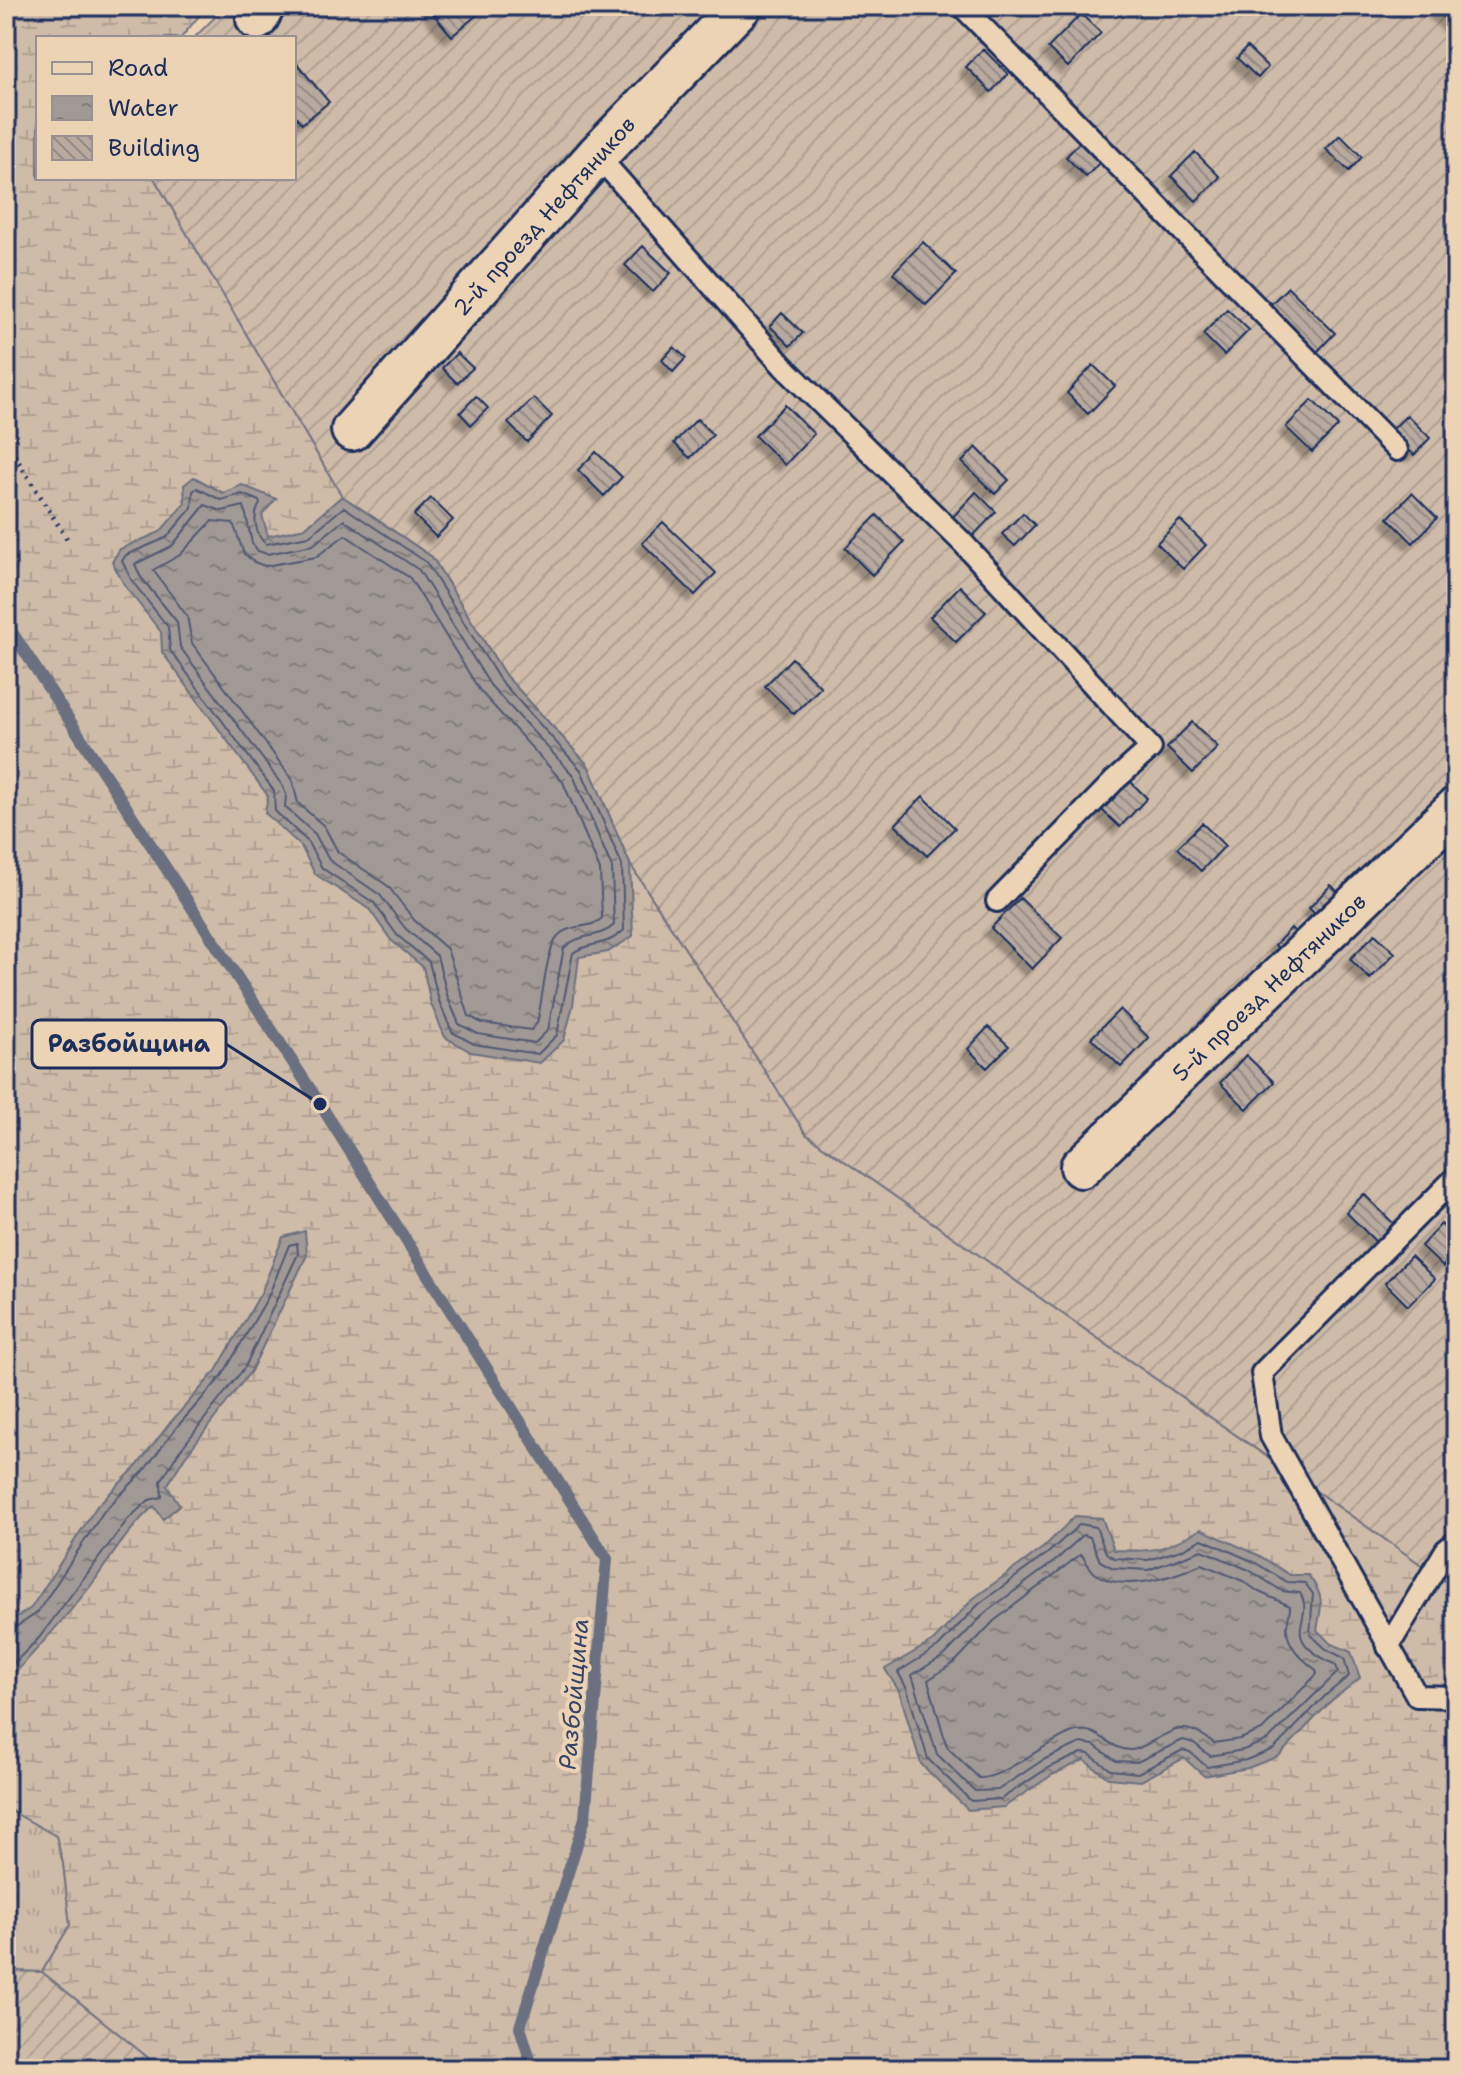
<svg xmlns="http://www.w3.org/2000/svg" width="1462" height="2075" viewBox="0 0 1462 2075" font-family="'Shantell Sans',sans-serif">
  <defs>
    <pattern id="grass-tufts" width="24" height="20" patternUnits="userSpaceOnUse" patternTransform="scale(2)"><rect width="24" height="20" fill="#cebba8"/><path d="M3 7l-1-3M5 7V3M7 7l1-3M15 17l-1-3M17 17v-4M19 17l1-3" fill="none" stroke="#b0a193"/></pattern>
    <pattern id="wetland-marsh" width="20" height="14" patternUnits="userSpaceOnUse" patternTransform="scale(2)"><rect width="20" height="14" fill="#cebba8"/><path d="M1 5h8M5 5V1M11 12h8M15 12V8" fill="none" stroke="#b0a193"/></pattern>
    <pattern id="garden-furrows" width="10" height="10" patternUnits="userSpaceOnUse" patternTransform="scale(2)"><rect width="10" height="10" fill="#cebba8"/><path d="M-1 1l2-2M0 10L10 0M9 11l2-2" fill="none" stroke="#b0a193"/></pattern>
    <pattern id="water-ripples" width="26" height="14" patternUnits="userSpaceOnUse" patternTransform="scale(2)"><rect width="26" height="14" fill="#a19995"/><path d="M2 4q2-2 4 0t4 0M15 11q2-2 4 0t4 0" fill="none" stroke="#827d7d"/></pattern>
    <pattern id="building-back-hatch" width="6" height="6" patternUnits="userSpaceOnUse" patternTransform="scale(2)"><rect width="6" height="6" fill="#b8aa9f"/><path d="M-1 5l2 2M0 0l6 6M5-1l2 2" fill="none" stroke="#958b85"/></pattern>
    <filter id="shadow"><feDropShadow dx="-7" dy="7" stdDeviation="2" flood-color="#0004"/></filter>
  </defs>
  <rect width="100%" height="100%" fill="#ecd3b4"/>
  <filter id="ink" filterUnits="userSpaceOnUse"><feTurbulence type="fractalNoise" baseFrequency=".0125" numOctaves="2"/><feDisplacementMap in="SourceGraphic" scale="16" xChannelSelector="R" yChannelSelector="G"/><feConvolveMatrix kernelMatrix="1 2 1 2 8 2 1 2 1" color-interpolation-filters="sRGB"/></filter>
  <g filter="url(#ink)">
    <path fill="url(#grass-tufts)" stroke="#747583" stroke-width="2" d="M6,1808L56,1836L63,1863L70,1925L42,1972L6,1971Z"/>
    <path fill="url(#wetland-marsh)" stroke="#747583" stroke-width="2" d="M6,6H207L181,38H38V178H154L342,496L588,765L630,864L806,1134L1456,1589V1766L1445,1787L1456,1798V2069H162L42,1972L70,1925L63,1863L56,1836L6,1808Z"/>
    <path fill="url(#garden-furrows)" stroke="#747583" stroke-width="2" d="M226,6H1456V1589L806,1134L630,864L588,765L505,675L432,557L342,496L154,178H294V38H194Z
      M6,1971L42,1972L162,2069H6Z"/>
    <path fill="url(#water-ripples)" stroke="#6b6f7f" stroke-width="2" d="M194,477L223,493L242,485L276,499L262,515L268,536L305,528L342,496L432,557L505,675L588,765L630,864L633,936L608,952L579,957L573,1005L564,1040L540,1063L471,1052L445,1037L431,1004L423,967L391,940L369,909L315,874L301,846L265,813L268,796L162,652L161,632L125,586L112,562L120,549L160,532L185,503L184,485Z
      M305,1231L307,1255L251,1371L184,1458L167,1486L180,1505L163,1519L154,1506C129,1528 112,1556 92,1584C65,1619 36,1650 6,1683V1624L31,1608L97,1506L137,1466L170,1423L216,1371L261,1293L283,1237Z
      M1075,1516L1102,1518L1114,1550C1153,1553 1166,1549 1201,1529L1258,1555L1290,1575H1308C1325,1596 1322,1605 1317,1630L1330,1643L1351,1652L1360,1678L1331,1701L1279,1756L1248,1768L1204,1776L1184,1758L1141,1781L1108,1778L1084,1760L1052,1775L1004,1807L968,1810L921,1764L899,1691L885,1669L933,1641L974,1598L1044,1547Z"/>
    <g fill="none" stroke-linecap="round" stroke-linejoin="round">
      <path stroke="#515974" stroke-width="2" d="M197,488L221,500L242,494L259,501L260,504C252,516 255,535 266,544L309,536L344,507L426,562L499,679L581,770L622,865L624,930C606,948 589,941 573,953L557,1035L538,1054L474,1044L452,1032L439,1001L429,962L397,935L374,903L322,868L307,841L275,811L274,791L170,650L168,627L132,581L122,561L126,555L166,538L192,508L193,491Z
        M205,505L222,511L244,506L252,543L258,551L267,554L313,545L344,520L419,570L490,685L573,775L612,868L614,925C600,939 578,933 564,948L548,1030L535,1043L478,1034L459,1024L448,998L437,956L405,928L380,895L329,860L315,834L285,807L286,795L282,785L180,647L177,622L140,576L135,564L172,546Z
        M212,521L233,523L244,554L254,562L265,566L316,557L345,535L410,578L480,691L563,782L600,870L602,918C592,929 573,924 561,933C545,946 543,1001 537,1023L531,1030L482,1023L469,1016L447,949L414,920L388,886L338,852L324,826L298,803L292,779L192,643L187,616L153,570L180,555Z
        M1080,1524L1096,1527L1106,1553L1114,1558L1148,1560L1181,1550L1202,1539L1254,1562L1287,1582L1305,1583L1313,1594L1310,1634L1326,1649L1344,1658L1349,1676L1326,1695L1274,1749L1246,1760L1207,1767L1190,1752L1183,1750L1138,1773L1111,1770L1089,1754L1082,1753L1048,1768L1001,1799L971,1801L928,1759L907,1689L898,1672L938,1647L979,1604L1048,1553Z
        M1083,1535L1090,1537L1100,1561L1113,1568L1148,1570L1202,1550L1249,1570L1282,1591L1300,1593C1317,1621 1273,1636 1336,1665L1338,1672L1268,1740L1243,1750L1210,1756L1194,1743L1183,1740L1137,1762L1116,1761L1094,1745L1081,1743L1043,1760L998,1790L975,1791L937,1754L912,1675L945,1655L986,1612L1055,1561Z
        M1081,1554C1086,1560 1089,1569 1096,1574C1124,1594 1175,1576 1202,1564L1243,1581L1259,1592L1290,1606C1290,1613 1288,1619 1287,1626C1286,1646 1302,1659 1316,1670L1317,1674L1262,1730L1240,1739L1214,1743C1185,1721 1177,1728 1147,1744C1141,1747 1137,1750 1130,1750C1108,1750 1098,1724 1073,1732C1045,1742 1003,1779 979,1778L947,1747L928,1680L954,1663L994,1621Z
        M6,1630L13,1629L37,1613L104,1511L143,1472L176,1428L222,1376L268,1297L289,1245L297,1243L298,1254L245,1367L178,1453L161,1481L162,1497L149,1500L128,1519L39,1638L6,1671"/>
      <path stroke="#6b6f7f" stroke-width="12" d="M6,623L320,1104L607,1559L585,1818L520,2027L533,2069"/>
    </g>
    <path fill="url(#building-back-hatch)" stroke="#1b2f5e" stroke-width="2" filter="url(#shadow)" d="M432,6H483L485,8L452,36L429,9Z
      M1441,6H1456V23L1453,26L1436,10Z
      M1081,14L1101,33L1068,67L1048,48Z
      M1247,47L1268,67L1258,78L1237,58Z
      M983,49L1008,74L991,92L966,67Z
      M294,60L329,102L302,124L294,114Z
      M1340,135L1362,157L1349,171L1326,149Z
      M1081,141L1101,161L1086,177L1066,157Z
      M1195,152L1220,177L1196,201L1171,176Z
      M923,242L956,274L926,305L893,273Z
      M643,246L671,273L653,292L625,265Z
      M1288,287L1335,333L1317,352L1270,305Z
      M1227,309L1249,330L1224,355L1203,334Z
      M782,313L803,333L790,346L770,326Z
      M674,347L686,358L673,372L662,360Z
      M457,353L473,368L457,383L442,368Z
      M1093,365L1115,386L1088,414L1067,393Z
      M476,396L488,408L471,425L460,413Z
      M534,398L552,416L527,442L508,423Z
      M1312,400L1338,426L1312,452L1286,427Z
      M785,405L814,434L785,465L755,436Z
      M1407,415L1430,438L1414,455L1390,432Z
      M697,419L713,435L690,458L674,443Z
      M976,447L1009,480L995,494L962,462Z
      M596,452L622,477L604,496L578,470Z
      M976,492L996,512L970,539L950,520Z
      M1412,493L1437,518L1413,543L1388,518Z
      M431,498L453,520L436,537L414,515Z
      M1023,513L1035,525L1015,546L1002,534Z
      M877,515L904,542L872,575L845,548Z
      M1180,520L1206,545L1183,569L1157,543Z
      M663,522L716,573L695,595L642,543Z
      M960,586L986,612L956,642L930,617Z
      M792,658L821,687L794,714L765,686Z
      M1192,722L1218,747L1193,773L1167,748Z
      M1130,781L1147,798L1120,827L1102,810Z
      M923,796L955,828L927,856L895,825Z
      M1202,823L1225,846L1201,871L1177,848Z
      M1331,885L1346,900L1324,923L1309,908Z
      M1020,898L1062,938L1032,969L991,928Z
      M1291,928L1305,942L1289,960L1275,945Z
      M1375,934L1395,953L1370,979L1350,959Z
      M1120,1009L1149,1038L1121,1067L1091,1038Z
      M988,1027L1009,1046L987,1068L968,1049Z
      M1246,1055L1274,1082L1247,1109L1220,1083Z
      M1364,1194L1398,1228L1380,1246L1346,1212Z
      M1441,1224L1456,1239V1253L1443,1267L1421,1246Z
      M1411,1256L1435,1279L1408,1306L1385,1283Z"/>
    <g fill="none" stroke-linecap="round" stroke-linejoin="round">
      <defs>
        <path id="lane" d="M962,6L1397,450
          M597,155L783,366L963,543L1151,748L1114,781L997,901
          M1456,1177L1262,1373L1271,1436L1417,1696L1456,1697
          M1388,1647L1446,1550L1456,1542"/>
        <path id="street" d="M257,19L264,6
          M352,430L597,155L741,6
          M1081,1167L1456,808"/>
      </defs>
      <use href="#lane" stroke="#1b2f5e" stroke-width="26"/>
      <use href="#street" stroke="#1b2f5e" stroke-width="46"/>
      <path stroke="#1b2f5e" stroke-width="5" stroke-dasharray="2 6" stroke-linecap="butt" d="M6,442L69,542"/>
      <use href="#lane" stroke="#ecd3b4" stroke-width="20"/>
      <use href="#street" stroke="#ecd3b4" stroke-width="40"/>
    </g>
  </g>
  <g text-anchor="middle" stroke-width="8" stroke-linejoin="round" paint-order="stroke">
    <g font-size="22" fill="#1b2f5e" stroke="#ecd3b4">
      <text transform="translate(544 216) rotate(-48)" y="8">2-й проезд Нефтяников</text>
      <text transform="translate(1269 987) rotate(-44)" y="8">5-й проезд Нефтяников</text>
    </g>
    <g font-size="24" font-style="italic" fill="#364469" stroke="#ecd3b4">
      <text transform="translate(574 1694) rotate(-85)" y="8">Разбойщина</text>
    </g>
  </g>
  <path fill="none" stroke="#1b2f5e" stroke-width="3" d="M320 1104L226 1044"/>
  <circle fill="#1b2f5e" stroke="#ecd3b4" stroke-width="3" cx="320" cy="1104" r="8"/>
  <rect fill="#ecd3b4" stroke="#1b2f5e" stroke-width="3" x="32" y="1020" width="194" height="48" rx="8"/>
  <g font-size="24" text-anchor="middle" font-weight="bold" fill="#1b2f5e">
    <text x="129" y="1052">Разбойщина</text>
  </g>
  <rect width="1462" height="2075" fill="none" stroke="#ecd3b4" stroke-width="32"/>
  <rect x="16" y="16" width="1430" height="2043" fill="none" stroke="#1b2f5e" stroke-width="3" filter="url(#ink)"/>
  <rect x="36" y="36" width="260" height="144" fill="#ecd3b4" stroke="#989192" stroke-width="2"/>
  <rect x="52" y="62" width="40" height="12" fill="#ecd3b4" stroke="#989192" stroke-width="2"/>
  <text x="108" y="76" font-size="24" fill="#1b2f5e">Road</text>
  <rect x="52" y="96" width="40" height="24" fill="url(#water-ripples)" stroke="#989192" stroke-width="2"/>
  <text x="108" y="116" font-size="24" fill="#1b2f5e">Water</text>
  <rect x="52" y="136" width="40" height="24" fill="url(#building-back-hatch)" stroke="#989192" stroke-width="2"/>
  <text x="108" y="156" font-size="24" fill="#1b2f5e">Building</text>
</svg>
